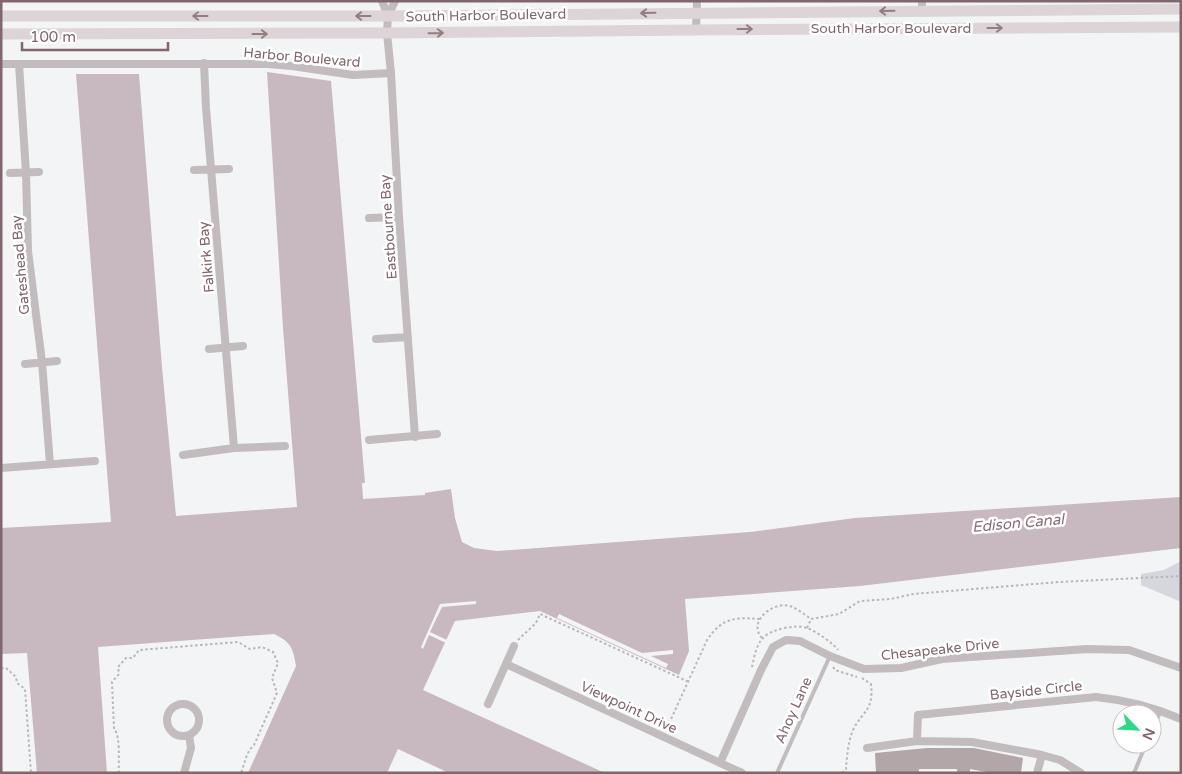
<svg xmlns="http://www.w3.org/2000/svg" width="1182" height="774" viewBox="0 0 1182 774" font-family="'Varela Round',sans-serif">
  <rect width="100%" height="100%" fill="#f2f4f5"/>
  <path fill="#d6d7de" d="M1181,561V602L1141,585V574L1164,570Z"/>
  <path fill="#c8b9c0" d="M267,72L331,81L365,483H362L363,499L425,495V493L451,489L455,518L462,542L474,548L497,551L750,532L855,518L1181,497V548L860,586L685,599L689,651L679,675L540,611L455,621L423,690L605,773H449L398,749L387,773H248L296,666C293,648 291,642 274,634L98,647L107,773H37L27,653L1,654V528L111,522L76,74H139L162,367L176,516L297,507L283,328Z"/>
  <path fill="#f2f4f5" d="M476,601V604L442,607L430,632L447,640L446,643L429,635L423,649L421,647L440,604Z
    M559,614L642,653L673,650V654L651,656L668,664L666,668L557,618Z"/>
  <path fill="#b2a6a9" d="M927,748H974L1023,758L1021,773H992L970,769V772H957V769H919V772L876,773L875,753Z"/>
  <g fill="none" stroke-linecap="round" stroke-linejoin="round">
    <path stroke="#bbb6b7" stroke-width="2" stroke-dasharray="2.5 2.5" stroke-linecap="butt" d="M807,628L811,619
      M762,638C747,622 773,601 790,606C798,609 805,615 811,619L839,614L860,601L891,599L913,594L1059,582L1181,576
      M518,640L536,623L540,614L689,682
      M752,667C754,658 756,645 763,638C771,629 796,624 807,628C816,631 834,644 838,650
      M833,667L835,670L857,677
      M1,668H6L16,677L17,683L25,689L31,773
      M667,728L707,640C722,618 734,617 760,619
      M119,773C118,761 121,736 114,729L112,682L119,674L118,667L126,658H133L139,650L238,642L250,649L262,647L273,652L278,663L272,678L277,693L254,745C246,752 245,763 241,773
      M842,773L846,769C847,756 848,742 853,730C863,710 874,711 871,684L862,678"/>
    <path stroke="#c3bcbe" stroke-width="4" d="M1152,731L1161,710
      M777,773L830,656
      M1134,773L1146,744"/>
    <path stroke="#c3bcbe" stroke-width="8" d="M382,1L388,16L387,33L391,73L399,217L415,437
      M922,10V1
      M388,16L395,1
      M696,30L697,1
      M204,63L206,108L234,448
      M1,64H268L292,66L353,75L391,73
      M19,64L26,173L28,251L42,362L50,464
      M194,170L229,169
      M10,173L39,172
      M369,218L399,217
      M376,339L408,337
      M209,349L243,346
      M25,364L57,361
      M369,440L437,434
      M183,455L234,448L285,446
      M1,468L95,461
      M506,664L742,773
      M167 720a16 16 0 1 1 32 0a16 16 0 1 1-32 0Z
      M488,704L514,646
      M917,741L918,715L1096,697C1126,700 1153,707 1181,719
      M867,748L917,741L972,742L1042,755L1060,760L1081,773
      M720,763L761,670L773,647L786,640L800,641L830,656L864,669L901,668L942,659L1087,649L1129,650L1181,668
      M184,773L191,748L189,735
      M1037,773L1042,755"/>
    <path stroke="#dcd4d6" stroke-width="11" d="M1,16H388L1181,9
      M1,34L387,33L696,30L1181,27"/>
  </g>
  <defs><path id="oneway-shaft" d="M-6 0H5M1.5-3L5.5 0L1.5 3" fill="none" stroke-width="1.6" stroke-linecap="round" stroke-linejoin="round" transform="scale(1.25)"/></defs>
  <g stroke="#937c82">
    <use href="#oneway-shaft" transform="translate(887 11) rotate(179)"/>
    <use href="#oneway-shaft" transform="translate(648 13) rotate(179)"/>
    <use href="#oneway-shaft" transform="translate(200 16) rotate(-180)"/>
    <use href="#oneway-shaft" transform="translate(363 16) rotate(-180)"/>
    <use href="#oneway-shaft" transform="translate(995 28)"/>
    <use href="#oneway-shaft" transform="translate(745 29)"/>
    <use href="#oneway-shaft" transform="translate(436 33) rotate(-1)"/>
    <use href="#oneway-shaft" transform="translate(260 34)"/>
  </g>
  <g text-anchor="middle" stroke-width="5" stroke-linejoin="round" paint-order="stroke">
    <g font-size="14" fill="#81666d" stroke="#fff">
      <text transform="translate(486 15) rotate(-1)" y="5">South Harbor Boulevard</text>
      <text x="891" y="33">South Harbor Boulevard</text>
      <text transform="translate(302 57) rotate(5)" y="5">Harbor Boulevard</text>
      <text transform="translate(388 227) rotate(-94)" y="5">Eastbourne Bay</text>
      <text transform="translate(206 257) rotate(-95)" y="5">Falkirk Bay</text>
      <text transform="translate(20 265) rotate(-95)" y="5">Gateshead Bay</text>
      <text transform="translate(940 649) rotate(-6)" y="5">Chesapeake Drive</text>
      <text transform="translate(1036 690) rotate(-6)" y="5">Bayside Circle</text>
      <text transform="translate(629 707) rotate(25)" y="5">Viewpoint Drive</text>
      <text transform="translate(793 710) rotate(-66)" y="5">Ahoy Lane</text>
    </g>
    <g font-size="15" font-style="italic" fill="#8b6c79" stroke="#fff">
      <text transform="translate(1018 523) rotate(-5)" y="5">Edison Canal</text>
    </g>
  </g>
  <rect width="1182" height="774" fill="none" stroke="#81666d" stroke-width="5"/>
  <g transform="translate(1137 729) rotate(114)"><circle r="24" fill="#ffffff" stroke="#cdc2c5"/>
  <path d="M0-4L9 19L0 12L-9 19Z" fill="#2fd887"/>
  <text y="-8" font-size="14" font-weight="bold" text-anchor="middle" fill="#81666d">N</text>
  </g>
  <path d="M22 42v8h146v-8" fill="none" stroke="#81666d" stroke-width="2.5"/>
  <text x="30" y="42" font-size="15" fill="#81666d" stroke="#ffffff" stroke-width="4" paint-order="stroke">100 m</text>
</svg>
